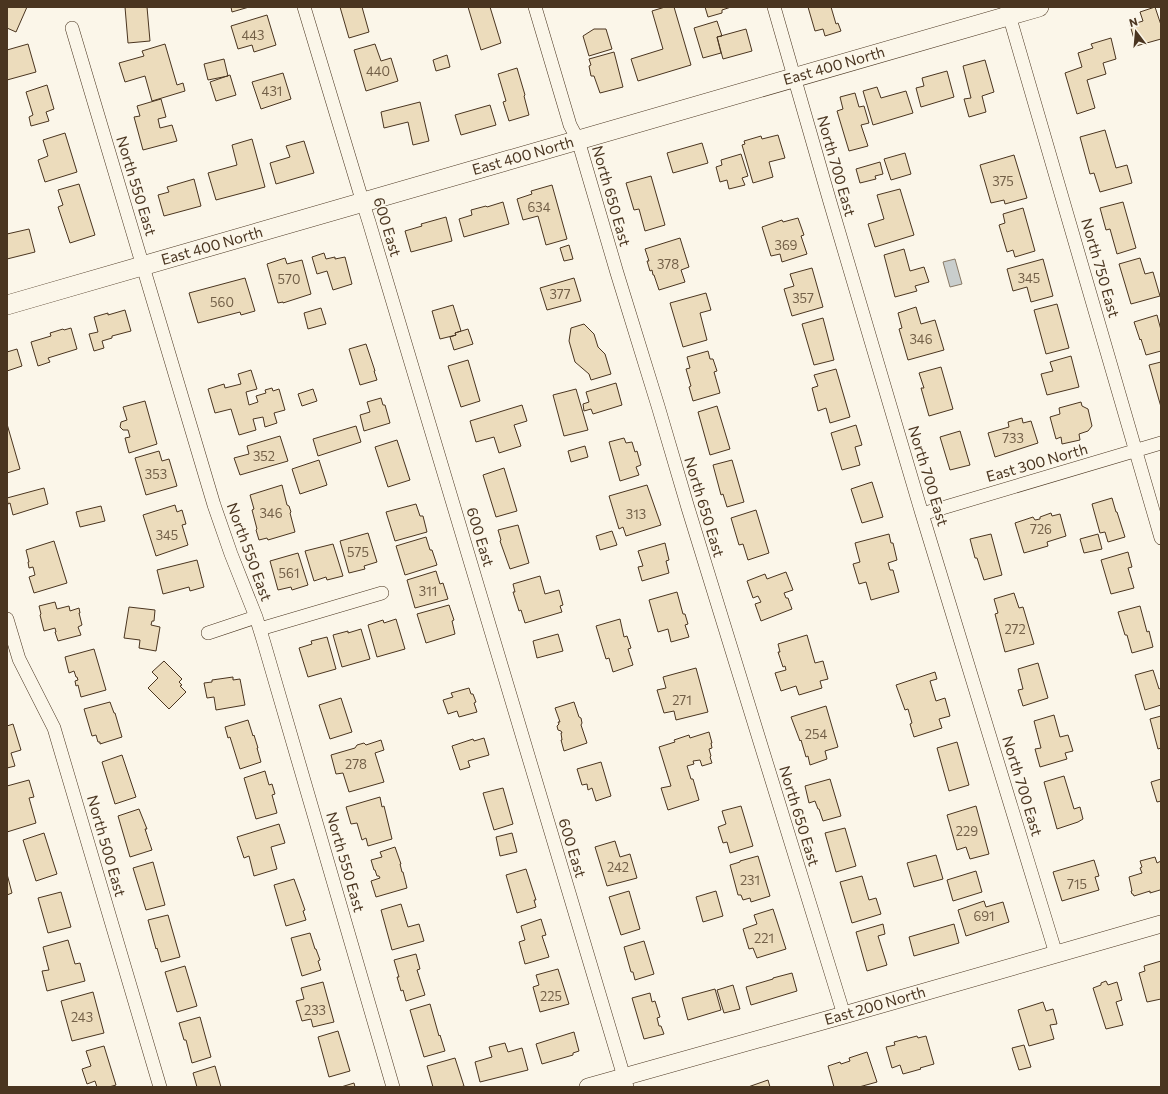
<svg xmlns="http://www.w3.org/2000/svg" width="1168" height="1094" viewBox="0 0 1168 1094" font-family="Commissioner,sans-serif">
  <rect width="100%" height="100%" fill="#fbf6e9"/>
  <path fill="#c9cecd" stroke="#887966" d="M955,259L962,284L950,287L943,262Z"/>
  <path fill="#ecdcbc" stroke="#4a3520" d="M7,7H27L16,32L7,28Z
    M125,7H147L150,41L128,43Z
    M231,7H249L232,12Z
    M340,7H362L369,32L349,38Z
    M468,7H490L501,43L481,50Z
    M665,7H674L691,65L638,81L631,59L663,49L652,11Z
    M705,7H731L722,10V13L708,17Z
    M808,7H831L836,24L838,23L841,31L825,36L823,29L815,31Z
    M1155,7L1161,25V39L1136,46L1130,25L1143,21L1140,12Z
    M267,15L276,45L254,52L252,45L238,49L231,26Z
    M717,21L722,36L717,37L721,53L703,58L694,28Z
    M594,29H606L612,49L589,56L583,36Z
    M746,29L752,51L723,59L717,37Z
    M1111,38L1116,59L1103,63L1106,74L1087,80L1095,108L1077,114L1065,73L1082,67L1078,53L1093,48L1091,44Z
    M28,44L36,72L7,80V50Z
    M165,44L177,85L183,83L185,91L152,101L145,76L125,82L119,63L144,56L142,51Z
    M375,44L381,61L391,58L398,81L366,91L354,50Z
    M614,52L623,87L600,93L594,76H591L589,66L591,65L589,59Z
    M447,55L450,67L436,71L433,60Z
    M224,59L228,76L208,80L204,64Z
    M985,60L994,92L982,96L986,112L969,117L964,99L971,98L963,66Z
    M517,68L525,95L524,96L529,115L509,121L503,102L506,101L498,74Z
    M947,71L954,97L921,107L916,88L924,86L922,78Z
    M283,73L291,99L261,109L252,82Z
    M230,75L236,95L216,101L210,82Z
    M47,85L54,109L46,112L49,121L31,126L29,117L33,115L26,92Z
    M877,87L881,98L906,91L913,113L873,125L863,91Z
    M855,93L859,107L864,106L869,123L861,125L868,146L849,151L837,111L843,109L840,97Z
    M161,99L166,117L158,119L160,128L172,125L177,141L143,150L134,117L140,116L137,106Z
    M420,102L429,141L413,145L408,122L384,128L381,112Z
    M490,105L496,125L461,135L455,115Z
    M1105,130L1116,168L1127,165L1132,183L1100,192L1094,173L1090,174L1080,137Z
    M65,133L77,172L45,182L38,160L48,156L43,140Z
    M778,135L785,158L769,162L773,177L753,183L742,145L745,144L744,141L761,136L762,139Z
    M252,139L265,187L216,200L208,173L237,165L232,145Z
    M304,141L314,173L276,184L270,163L290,157L286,146Z
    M702,143L708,163L673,173L667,153Z
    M905,153L911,174L891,180L884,159Z
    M741,154L748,176L742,178L745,185L729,189L727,180L720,182L716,167L722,165L721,160Z
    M1014,155L1027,198L1005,204L1004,200L991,203L980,165Z
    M880,162L883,174L875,176L876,179L860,183L856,169Z
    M651,176L665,225L645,231L639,209L634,210L626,183Z
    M194,179L201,206L164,216L158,195L169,192L167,187Z
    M79,184L95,235L70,243L58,207L63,205L58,190Z
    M552,185L567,239L546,245L538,216L523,220L517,199L532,194L531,191Z
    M900,189L914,235L875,247L868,224L884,219L877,195Z
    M503,202L509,224L464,237L459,219L472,215L471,210L486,206L487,207Z
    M1123,202L1136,248L1117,254L1110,229L1106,230L1100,208Z
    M1023,208L1035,251L1015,257L1013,250L1007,252L999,225L1005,223L1003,214Z
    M446,217L452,241L411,252L405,231L422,226L421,224Z
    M798,218L804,235L801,236L807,254L782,262L780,254L771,256L762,227L782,220L783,222Z
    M29,229L35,252L7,259V234Z
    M680,238L689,267L681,270L685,282L659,290L654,275H653L652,270L650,271L647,261H649L645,249Z
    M569,245L573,259L564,261L560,248Z
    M904,249L910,271L924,267L929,282L915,286L917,291L895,297L884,255Z
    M324,253L326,259L335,257V259L345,257L352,284L333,290L327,271L317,274L312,257Z
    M285,258L287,264L302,260L311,294L283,303V302L278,303L267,264Z
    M1140,258L1145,274L1153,272L1160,296L1131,304L1119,264Z
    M1043,259L1053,296L1031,302L1027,287L1013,291L1007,269Z
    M812,268L823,307L792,316L784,289L794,286L790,274Z
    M245,278L255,311L241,315L240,312L198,323L189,293Z
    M574,278L581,301L547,310L540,288Z
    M706,293L711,310L700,313L707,340L683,347L670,303Z
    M1057,304L1069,348L1046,354L1034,310Z
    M453,305L461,331L455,333L456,335L440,339L432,311Z
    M916,307L921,324L935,320L944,350L908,360L899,329L902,328L898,313Z
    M321,308L326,324L308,329L304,313Z
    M125,310L131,331L112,336V338L102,341L104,348L94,351L89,334L98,332L94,317L108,313V315Z
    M1157,315L1161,330V351L1146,355L1141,339L1140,340L1134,322Z
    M823,318L834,360L814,365L802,324Z
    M584,324L594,334L598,347L605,354L611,374L591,380L589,374L575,362L569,341L571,328Z
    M71,328L77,349L48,358L50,362L38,366L31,342L51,336L50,333L63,329L64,330Z
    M468,329L473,344L454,350L450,337L456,335L455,333Z
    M366,344L375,371H374L377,380L360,385L349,349Z
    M17,349L22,366L7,371V352Z
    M708,351L710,359H713L717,371L714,372L720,393L693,401L689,387L691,386L686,369L690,368L687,357Z
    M1071,356L1079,387L1047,395L1041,374L1053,371L1050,362Z
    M468,360L480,401L461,407L448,366Z
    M1161,362V407L1149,365Z
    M941,367L953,409L929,416L921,388H924L919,373Z
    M836,369L850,417L830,423L826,408L818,411L812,388L818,386L814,375Z
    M251,370L257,389L246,392L249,405L258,402L256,396L266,393L265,390L272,388L273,391L279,389L285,410L274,413L277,423L265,427L263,417L253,419L256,430L239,435L231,409L215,413L208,389L224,384L225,388L241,384L238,374Z
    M616,383L622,405L593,414L591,409L584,411L583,404L589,402L586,392Z
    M313,389L317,401L302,406L298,394Z
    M576,389L588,430L564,436L553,395Z
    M381,398L383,405H385L390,423L364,431L360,415L370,412L367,402Z
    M145,401L157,444L129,453L125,438L130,437L128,430H123L120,427L121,422L127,420L123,407Z
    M1081,402L1082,406L1088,409L1092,426L1088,431L1079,434L1080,440L1062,444L1061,437L1056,439L1050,417L1060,414L1059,408Z
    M522,405L527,421L514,425L521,446L499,453L494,437L476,442L470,421Z
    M717,406L730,449L710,455L698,412Z
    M1022,418L1023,423L1031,421L1038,443L995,457L988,433L1009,427L1008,422Z
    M7,424L20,469L7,473Z
    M856,425L862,445L855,447L860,465L842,470L831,433Z
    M356,426L361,442L318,456L313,439Z
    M960,431L970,465L950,470L940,437Z
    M280,436L288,461L240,475L234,458L249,454L247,446Z
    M624,438L626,443L632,442L635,452L637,451L641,465L636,467L639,475L620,481L609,442Z
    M397,440L410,480L388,487L375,447Z
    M585,446L588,457L571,462L568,451Z
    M159,451L162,461L169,459L177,486L146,495L135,458Z
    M319,460L327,485L300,494L292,469Z
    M732,460L744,502L727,507L723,494L721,495L713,465Z
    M504,468L517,511L496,517L483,475Z
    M872,482L883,517L862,523L851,489Z
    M282,485L287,505L289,506L291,512L290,513L295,532L268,540L267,538L259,540L256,530L257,529L252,510L254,509L250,495Z
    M647,485L661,525L626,536L623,527L619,529L609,496Z
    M44,488L48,504L13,515L10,503L8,504L7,498Z
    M1112,498L1116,512H1117L1125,537L1108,542L1105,532L1100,533L1092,504Z
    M416,504L420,516H423L427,532L395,541L386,512Z
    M175,505L177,512L182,510L186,524L182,525L188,545L156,556L143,515Z
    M101,506L105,521L80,527L76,512Z
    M756,510L769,553L748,560L743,544L739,545L731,518Z
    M1051,513L1052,516L1060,514L1066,536L1047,542L1048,546L1024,553L1015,523L1033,517L1035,520L1040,519V517Z
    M518,525L529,563L510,569L500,541L501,540L498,530Z
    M612,531L617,545L600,550L596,536Z
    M368,533L377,562L364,566L365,569L349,573L340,541Z
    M889,534L891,543H893L897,560L888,563L890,570H893L899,592L871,600L866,582L859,584L853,564L860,562L855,543Z
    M991,534L1002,575L984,580L977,558H975L970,539Z
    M1098,534L1102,549L1084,553L1080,539Z
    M426,537L430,550H432L437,565L405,575L396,546Z
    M54,541L67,583L34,593L29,577L35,575L33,567L29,568L28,562H29L26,550Z
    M665,543L669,560L666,561L669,573L642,581L638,567L643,566L638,551Z
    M333,544L343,576L327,580L326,577L314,581L305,551Z
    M1128,552L1132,567L1128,568L1134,588L1111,594L1101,560Z
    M298,553L308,585L292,590L291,587L278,590L270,561Z
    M197,560L204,587L190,591L189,587L163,594L157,570Z
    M436,571L440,584L443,583L448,599L415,608L407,580Z
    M786,572L793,590L784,593L786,598H788L792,609L761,621L755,604L761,602L758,596L753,598L747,581L765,574L767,579Z
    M540,576L545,594L559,590L563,605L560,606L562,612L525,623L521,610L519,611L513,592H515L513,584Z
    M677,592L683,614H685L688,624L685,625L689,637L671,642L668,629L658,632L649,600Z
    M1014,593L1019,608L1023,607L1034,644L1005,652L995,614L998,613L994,599Z
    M55,602L57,609L69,606L70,611L79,608L80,613H79L82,625L78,627L81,635L58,641L55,632H56L55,628L44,631L40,615L41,614L39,606Z
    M449,605L454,620L452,621L455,634L426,643L417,614Z
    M1140,606L1147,632L1149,631L1153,647L1132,653L1127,635H1125L1118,612Z
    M129,607L155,610L154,621H152L151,625L160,627L156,651L139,648L140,640L124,638Z
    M396,619L405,649L377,657L368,625L383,620L384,623Z
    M620,619L624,637L627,636L631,648L628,649L633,665L613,672L609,658L606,659L596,626Z
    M361,629L370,659L342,667L333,635L348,631V633Z
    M558,634L563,651L537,658L533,641Z
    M807,635L815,663L823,661L828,679L820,681L822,688L799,695L796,686L781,691L775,673L786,670L785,666L783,667L778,652H780L778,644Z
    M327,637L336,669L308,677L299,648L312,644L311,641Z
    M94,649L106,690L81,697L78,685L76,686L75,681L78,680L77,677H76L74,671L69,673L65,657Z
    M164,661L182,679L179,682L182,685L180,686L186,692L169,709L148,688L158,678L152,672Z
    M1038,663L1048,698L1023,706L1018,690L1023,689L1018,669Z
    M696,668L708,712L676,720L674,711L664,713L657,690L666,688L663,677Z
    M1153,670L1159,689L1161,688V705L1145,710L1135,675Z
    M935,672L937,679L930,681L936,701L945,698L950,716L939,719L942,728L914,737L910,724L912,723L908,709L905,710L896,685Z
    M233,677V680L240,679L245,705L216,710L214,697L207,698L204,683L212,682V680Z
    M469,688L471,694H473L476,702L474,703L477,712L459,717L457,711L448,714L443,700L453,697L451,693Z
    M341,698L352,732L330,739L319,705Z
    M110,702L114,713H115L122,737L100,744V742H98L96,735L92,736L84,709Z
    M574,702L579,717L581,718L582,723L581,725L587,743L564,751L561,740H562L561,733H562L561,731L558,730L557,726L559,724L558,722H560L555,708Z
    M826,706L838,747L825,751L827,759L810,765L808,756L806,757L801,740L800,741L791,717Z
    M1054,715L1060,737L1068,735L1073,751L1065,753L1067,759L1040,767L1035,749L1041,748L1034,721Z
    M1161,716V748L1158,749L1150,719Z
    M248,720L253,736L254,735L258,748H257L261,762L240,769L230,737L228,738L225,727Z
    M13,724L21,750L11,753L15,766L7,768V726Z
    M709,732L712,743H711L712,748L709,749L711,756L710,757L712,763L702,766L700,760L693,761L694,764L687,766L691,779H693L699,800L668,810L661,788L671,786L659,747L675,742L674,740L689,735L690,738Z
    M484,738L489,755L468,761L470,767L460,770L452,746L473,739L474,741Z
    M381,740L384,750L375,753L384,782L349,792L343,773L336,774L331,755L355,748L357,745L364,743L366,745Z
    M957,742L969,785L949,791L937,748Z
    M122,755L136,797L115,804L102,762Z
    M601,762L611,796L596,801L592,788L588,790L587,784L582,785L577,769Z
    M265,771L269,785L272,784L275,794L272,795L277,813L256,819L244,778Z
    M1064,776L1074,809L1080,807L1083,819L1078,822L1057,829L1044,782Z
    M830,779L841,816L823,821L819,809H818L815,801L809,803L805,786Z
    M1161,779V801L1157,802L1151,782Z
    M29,780L34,797L29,798L36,823L7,832V786Z
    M503,788L513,824L494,830L483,793Z
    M380,797L382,807L384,806L392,839L368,846L366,838L362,840L357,823L351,824L346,807Z
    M741,806L753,846L730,853L727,842L723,843L718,827L726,824L722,811Z
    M976,806L989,854L970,859L966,847L957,850L947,815Z
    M139,809L147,829H145L152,850L130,857L118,816Z
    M279,824L285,843L271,847L277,869L254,876L249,856L244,858L237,837Z
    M845,828L856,866L836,872L825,833Z
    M44,833L57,874L36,881L23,840Z
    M512,833L517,852L500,856L496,837Z
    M615,841L620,857L630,854L637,878L607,886L595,847Z
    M395,847L401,864H400L402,872H403L407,888L376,897L371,881L380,878L379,876H377L375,870H374L371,860L382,857L380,852Z
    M936,855L943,879L914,887L907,863Z
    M758,856L770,896L751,902L750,898L743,900L741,895H738L730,865L740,862V861Z
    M1155,857L1157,863L1161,861V889L1160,890L1150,893V891L1134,896L1133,894H1132L1131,891H1132L1129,877L1142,873L1140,868L1142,867L1140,861Z
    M1094,860L1099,876L1095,877L1099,890L1062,901L1053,872Z
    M153,862L165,905L146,910L133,868Z
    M526,869L536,900H534L536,907L517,913L506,875Z
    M976,871L982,892L953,901L947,880Z
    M7,874L12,893L7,895Z
    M862,876L869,900L876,898L881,914L852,923L840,882Z
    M294,879L305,910L303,911L306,920L286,926L274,885Z
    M629,891L640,929L621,935L609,897Z
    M716,891L723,916L703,922L696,897Z
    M61,892L71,927L48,933L38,898Z
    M984,901L986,907L1003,902L1009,922L966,936L958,910Z
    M401,904L408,927L419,924L424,941L392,950L381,910Z
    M773,909L786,949L757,958L753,948L749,949L743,929L757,924L754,915Z
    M168,915L180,957L161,962L157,948L156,949L148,920Z
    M541,919L546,935L542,936L549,957L525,964L519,942L525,940L521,926Z
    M883,924L885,934L878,936L887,965L867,971L856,932Z
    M954,924L959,943L914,956L909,937Z
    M310,933L315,949H316L320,960L318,961L321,970L302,976L291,938Z
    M68,940L75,964L80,963L85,981L47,991L42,971L49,970L43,947Z
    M644,941L654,974L635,980L633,972H631L624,947Z
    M416,954L420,969L417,970L425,995L406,1001L403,990L401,991L397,977H399L394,960Z
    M1161,961V999L1147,1002L1139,973L1145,971L1144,966Z
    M185,966L197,1006L177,1012L165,972Z
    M558,969L569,1004L540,1012L533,987L539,985L536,975Z
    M792,973L797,991L751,1005L746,987L773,979V978Z
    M1106,981L1108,985L1117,982L1122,1000L1116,1002L1123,1025L1106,1029L1093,988L1101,985V983Z
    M323,982L334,1022L313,1027L311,1019L302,1021L296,1001L304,999L301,988Z
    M733,985L740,1009L724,1013L717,990Z
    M715,989L721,1010L688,1020L682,998Z
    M93,992L104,1033L72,1041L61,1001Z
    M650,993L652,1002L655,1001L660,1017L657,1018L659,1026H661L664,1034L644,1039L632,998Z
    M1043,1002L1046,1011L1053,1009L1057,1024L1050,1025L1054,1039L1029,1046L1018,1010Z
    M430,1004L439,1036L440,1035L445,1051L424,1057L410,1010Z
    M200,1017L211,1057L192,1063L186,1040H184L179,1023Z
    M338,1031L350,1071L329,1077L318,1037Z
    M574,1032L579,1051L573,1053V1055L542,1064L536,1044Z
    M917,1036L918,1038L926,1036L934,1064L920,1068L921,1069L903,1074L900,1065L892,1068L886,1047L895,1045L894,1042Z
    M505,1043L508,1052L522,1048L528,1070L480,1082L475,1062L492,1057L489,1047Z
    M1024,1045L1031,1067L1019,1070L1012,1048Z
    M104,1046L116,1085L109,1087H97L95,1081L87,1084L82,1069L91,1066L86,1051Z
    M867,1052L877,1082L859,1087H834L828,1066L840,1062L841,1064L850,1061L849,1058Z
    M455,1058L464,1086L460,1087H433L427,1066Z
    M215,1066L221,1087H197L193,1073Z
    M768,1080L770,1087H748Z
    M354,1083L355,1087H341Z"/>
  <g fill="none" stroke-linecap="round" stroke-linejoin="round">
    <defs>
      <path id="minor" d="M304,7L363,203L369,222L627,1087
        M535,7L570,125L578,140L617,273L658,406L688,508L844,1015
        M774,7L830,202L922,514L1056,954
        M1007,8L1161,538
        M72,28L214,505L231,554L256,617L264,643L393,1087
        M922,514L1161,443
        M7,619L19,659L54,728L160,1087
        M260,629L382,593
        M208,633L256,617"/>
      <path id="tertiary" d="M588,1087L844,1015L1161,924"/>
      <path id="secondary" d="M7,305L1039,7"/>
    </defs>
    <use href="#minor" stroke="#4a3520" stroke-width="14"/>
    <use href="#tertiary" stroke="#4a3520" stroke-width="18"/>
    <use href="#secondary" stroke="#4a3520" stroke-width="20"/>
    <use href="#minor" stroke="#fbf6e9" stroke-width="13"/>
    <use href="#tertiary" stroke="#fbf6e9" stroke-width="17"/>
    <use href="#secondary" stroke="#fbf6e9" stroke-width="19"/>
  </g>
  <g text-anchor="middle" stroke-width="3" stroke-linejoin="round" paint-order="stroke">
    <g font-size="13" fill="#725f47">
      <text x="253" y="40">443</text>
      <text x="378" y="76">440</text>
      <text x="272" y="96">431</text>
      <text x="1003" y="186">375</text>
      <text x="539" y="212">634</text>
      <text x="786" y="250">369</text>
      <text x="668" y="269">378</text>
      <text x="1029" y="283">345</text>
      <text x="289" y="284">570</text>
      <text x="560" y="299">377</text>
      <text x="803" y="303">357</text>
      <text x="222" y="307">560</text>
      <text x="921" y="344">346</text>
      <text x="1013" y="443">733</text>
      <text x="264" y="461">352</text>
      <text x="156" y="479">353</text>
      <text x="271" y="518">346</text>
      <text x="636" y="519">313</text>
      <text x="1041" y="534">726</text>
      <text x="167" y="540">345</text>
      <text x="358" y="557">575</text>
      <text x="289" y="578">561</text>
      <text x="428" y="596">311</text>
      <text x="1015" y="634">272</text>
      <text x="682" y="705">271</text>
      <text x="816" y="739">254</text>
      <text x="356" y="769">278</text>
      <text x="967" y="836">229</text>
      <text x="618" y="872">242</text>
      <text x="750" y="885">231</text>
      <text x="1077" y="889">715</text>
      <text x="984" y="921">691</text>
      <text x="764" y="943">221</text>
      <text x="551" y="1001">225</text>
      <text x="315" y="1015">233</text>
      <text x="82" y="1022">243</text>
    </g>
    <g font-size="15" fill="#4a3520" stroke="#fbf6e9">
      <text transform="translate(834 66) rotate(-16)" y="5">East 400 North</text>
      <text transform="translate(523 156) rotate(-16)" y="5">East 400 North</text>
      <text transform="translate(836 166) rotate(74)" y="5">North 700 East</text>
      <text transform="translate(136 186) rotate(73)" y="5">North 550 East</text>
      <text transform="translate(611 196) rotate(74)" y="5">North 650 East</text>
      <text transform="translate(387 227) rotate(73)" y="5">600 East</text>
      <text transform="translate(212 246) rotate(-16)" y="5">East 400 North</text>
      <text transform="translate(1100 268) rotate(74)" y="5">North 750 East</text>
      <text transform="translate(1037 463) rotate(-16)" y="5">East 300 North</text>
      <text transform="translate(928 476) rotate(73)" y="5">North 700 East</text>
      <text transform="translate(704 507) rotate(73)" y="5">North 650 East</text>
      <text transform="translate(480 537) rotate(73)" y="5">600 East</text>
      <text transform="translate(249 552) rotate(70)" y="5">North 550 East</text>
      <text transform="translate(1022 786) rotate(73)" y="5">North 700 East</text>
      <text transform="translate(799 816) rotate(73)" y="5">North 650 East</text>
      <text transform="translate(106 846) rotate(74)" y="5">North 500 East</text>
      <text transform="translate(572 848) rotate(73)" y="5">600 East</text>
      <text transform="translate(345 862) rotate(74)" y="5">North 550 East</text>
      <text transform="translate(875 1006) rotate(-16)" y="5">East 200 North</text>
    </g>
  </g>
  <rect width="1168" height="1094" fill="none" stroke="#4a3520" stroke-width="16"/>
  <g transform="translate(1136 32) rotate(344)" stroke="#fbf6e9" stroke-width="3" paint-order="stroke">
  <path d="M0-3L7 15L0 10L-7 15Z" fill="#4a3520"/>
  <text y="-6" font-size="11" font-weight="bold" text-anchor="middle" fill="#4a3520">N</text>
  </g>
</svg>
